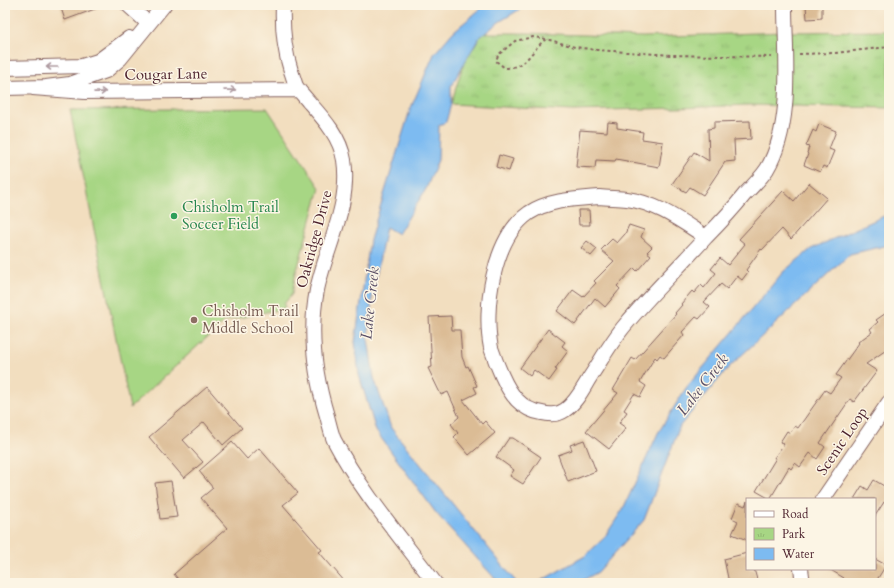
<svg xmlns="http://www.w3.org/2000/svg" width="894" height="588" viewBox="0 0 894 588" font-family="Cardo,serif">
  <defs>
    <pattern id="park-tufts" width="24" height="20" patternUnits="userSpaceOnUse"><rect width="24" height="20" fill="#a7d684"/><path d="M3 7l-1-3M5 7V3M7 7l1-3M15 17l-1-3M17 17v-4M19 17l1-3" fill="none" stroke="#91b772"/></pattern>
  </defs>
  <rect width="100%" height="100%" fill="#fcf5e5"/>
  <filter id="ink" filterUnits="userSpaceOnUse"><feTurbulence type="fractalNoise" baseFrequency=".025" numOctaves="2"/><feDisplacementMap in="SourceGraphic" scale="8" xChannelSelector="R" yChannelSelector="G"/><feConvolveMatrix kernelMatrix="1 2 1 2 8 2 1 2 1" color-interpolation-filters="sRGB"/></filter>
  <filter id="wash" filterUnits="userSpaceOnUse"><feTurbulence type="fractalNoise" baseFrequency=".012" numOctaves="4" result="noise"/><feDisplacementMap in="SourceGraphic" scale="16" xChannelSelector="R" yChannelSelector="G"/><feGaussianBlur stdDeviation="0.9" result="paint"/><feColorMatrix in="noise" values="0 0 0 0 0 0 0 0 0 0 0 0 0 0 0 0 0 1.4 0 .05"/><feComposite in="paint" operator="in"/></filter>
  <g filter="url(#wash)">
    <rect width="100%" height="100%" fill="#f2debf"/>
    <path fill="url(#park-tufts)" stroke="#787a58" d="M889,31V108L749,105L678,108L572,111L451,104L473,33H525L643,37L785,32Z"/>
    <path fill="#a7d684" stroke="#787a58" d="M267,108L320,188L295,277L292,294L284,304L285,308L225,321L130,408L70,110Z"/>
    <path fill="#7dbbf1" stroke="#646d8e" d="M485,5H527L499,22L479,38L451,86V104L446,122L439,125L438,160L426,189L398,234L386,227L372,297L368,339L374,378L391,428L517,583H499L436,513L376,431L359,375L355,342L370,240L410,110L434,54L453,32Z
      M889,215V245L850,254L728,368L680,426L644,520L598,572L578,583H537L585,556L604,538L623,509L658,433L686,388L783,272L811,249L884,216Z"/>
    <g id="blocks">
      <path fill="#dbbc95" d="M60,5H103V6L65,20Z
        M806,5H822V18L807,19Z
        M750,121L751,139L734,140L735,161L725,162L703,195L690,187L686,192L672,184L694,152L709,161L708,129L714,128V122Z
        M608,122L617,123V128L643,132L642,139L663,142L659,167L616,159L615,161L596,160L595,168L576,167L580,130L607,132Z
        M819,124L836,131L829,149L834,151L827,168L823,166L820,172L804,165L808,154L807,153L809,147L806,146L813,130L816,132Z
        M499,155L513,159L509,171L496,167Z
        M809,183L827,198L791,239L782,229L762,250L761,249L746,270L748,272L742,280L737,276L727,289L721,284L704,302L710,307L699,319L696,317L682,332L684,335L664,358L660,355L657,359L655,357L640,382L646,386L640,397L634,394L624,410L627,412L619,423L626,428L609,449L586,431L618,393L613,390L632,358L635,360L676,314L675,313L682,305L681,304L692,291L694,293L701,285L704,288L716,273L711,269L720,258L728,265L745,244L739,239L783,191L794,201Z
        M578,210H589L590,225H579Z
        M629,225L644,230L641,237L652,247L647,252L651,255L637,271L634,268L617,286L620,289L605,307L595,298L575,325L557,311L573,290L583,297L596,283L594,281L614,261L601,250L612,239L617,243L625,234Z
        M587,241L597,249L591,256L581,248Z
        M889,311V348L866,364L877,371L854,402L850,399L820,443L825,447L817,459L810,453L800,467L795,463L791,469L789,467L770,499L756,491L776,458H774L784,444L780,442L787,431L790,433L795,426L798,428L825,390L830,393L841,378L836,375L859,343L858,342L872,332L870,329L878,322L876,320Z
        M451,316L452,330H460L462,357L466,367L468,366L477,386L474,387L477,393L463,400L482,424L485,421L495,433L469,455L454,437L458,433L451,424L459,417L448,392L441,395L428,368L432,367L429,317Z
        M548,329L565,342L562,346L568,351L555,369L557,370L549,381L534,370L530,376L520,368Z
        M207,387L242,428L223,445L204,422L183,440L203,462L184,478L149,437Z
        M509,438H513L541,457L523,484L510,476L514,470L496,457Z
        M584,440L596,471L568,482L558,455L572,450L570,445Z
        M232,442L247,459L259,448L298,493L283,505L322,550L319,552L346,583H181L174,574L227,528L201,498L213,488L199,471Z
        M874,480L889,489V506L884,502L875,516V499H854L862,486L868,490Z
        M171,481L177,517L160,519L155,483Z
        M747,501V540L732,534L738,521L732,518L738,503L745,506Z
        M747,553V569H754L758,583H729L724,559Z
        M875,559L886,565L875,583H841L844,578L829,569H875Z"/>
    </g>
  </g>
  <g filter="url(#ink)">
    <use href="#blocks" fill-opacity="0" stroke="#85625f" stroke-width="1"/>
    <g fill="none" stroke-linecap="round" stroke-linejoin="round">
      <defs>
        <path id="minor" d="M128,5L148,23
          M283,5C282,28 284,49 291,71C293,76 294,81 296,86C299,91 304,96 308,101C323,118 340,136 344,160C351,205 326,247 317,290C309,331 315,376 327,416C329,423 331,433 334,440C360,490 401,538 435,583
          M5,68L82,66L98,61L129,38
          M5,88L46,87L70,84L106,71L120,59L164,5
          M33,88L85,92L299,90
          M599,197C608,198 618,198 627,199C657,203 681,221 706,237C680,266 651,294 626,324C613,339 603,357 592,374C584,386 577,402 565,410C558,415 550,415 542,413C521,410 510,394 502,376C498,367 494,357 491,348C483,309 493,238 529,213C549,200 575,199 599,197Z
          M706,237C720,223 733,209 745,194C753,186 761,178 767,169C794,123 785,56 785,5
          M823,499L889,402
          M801,569L803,583"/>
      </defs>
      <use href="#minor" stroke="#85625f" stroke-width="16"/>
      <path stroke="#85625f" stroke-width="2" stroke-dasharray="3 3" stroke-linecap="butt" d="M546,39C530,51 528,67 505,68L496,61L498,55L515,41L533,37L546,39L575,47L597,50L672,55L772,57
        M799,54L835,53L889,47"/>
      <use href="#minor" stroke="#fff" stroke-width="14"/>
    </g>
    <defs><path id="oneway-shaft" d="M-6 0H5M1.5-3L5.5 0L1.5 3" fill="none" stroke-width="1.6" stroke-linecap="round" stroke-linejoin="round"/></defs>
    <g stroke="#ae9aa0">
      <use href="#oneway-shaft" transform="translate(52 67) rotate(180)"/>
      <use href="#oneway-shaft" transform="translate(230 90) rotate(-1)"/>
      <use href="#oneway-shaft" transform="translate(100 92) rotate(-1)"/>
    </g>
  </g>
  <circle fill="#2e9e5b" stroke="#fcf5e5" stroke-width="1.5" cx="174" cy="216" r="4"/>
  <circle fill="#8d6e63" stroke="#fcf5e5" stroke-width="1.5" cx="194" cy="320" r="4"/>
  <g text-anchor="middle" stroke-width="3" stroke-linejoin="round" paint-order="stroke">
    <g font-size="15" fill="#4a1f2b" stroke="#fcf5e5">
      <text transform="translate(166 74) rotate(-1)" y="5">Cougar Lane</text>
      <text transform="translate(314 239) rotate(-75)" y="5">Oakridge Drive</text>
      <text transform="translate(842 441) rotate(-56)" y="5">Scenic Loop</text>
    </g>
    <g font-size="15" fill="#27864d" stroke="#fcf5e5" text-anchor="start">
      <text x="182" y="212">Chisholm Trail<tspan x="182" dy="17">Soccer Field</tspan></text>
    </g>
    <g font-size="15" fill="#785e54" stroke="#fcf5e5" text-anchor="start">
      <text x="202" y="316">Chisholm Trail<tspan x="202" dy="17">Middle School</tspan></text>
    </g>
    <g font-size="16" font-style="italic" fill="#594e66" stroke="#fcf5e5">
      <text transform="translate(369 303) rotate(-84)" y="6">Lake Creek</text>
      <text transform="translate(702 384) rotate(-52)" y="6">Lake Creek</text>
    </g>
  </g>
  <rect width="894" height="588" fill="none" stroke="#fcf5e5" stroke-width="20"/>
  <rect x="746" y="498" width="130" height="72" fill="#fcf5e5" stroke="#b59f9b"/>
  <rect x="754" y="511" width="20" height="6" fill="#ffffff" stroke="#b59f9b"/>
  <text x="782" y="518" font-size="12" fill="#4a1f2b">Road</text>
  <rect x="754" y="528" width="20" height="12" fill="url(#park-tufts)" stroke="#b59f9b"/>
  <text x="782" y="538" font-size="12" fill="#4a1f2b">Park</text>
  <rect x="754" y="548" width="20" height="12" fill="#7dbbf1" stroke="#b59f9b"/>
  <text x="782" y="558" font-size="12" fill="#4a1f2b">Water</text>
</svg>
